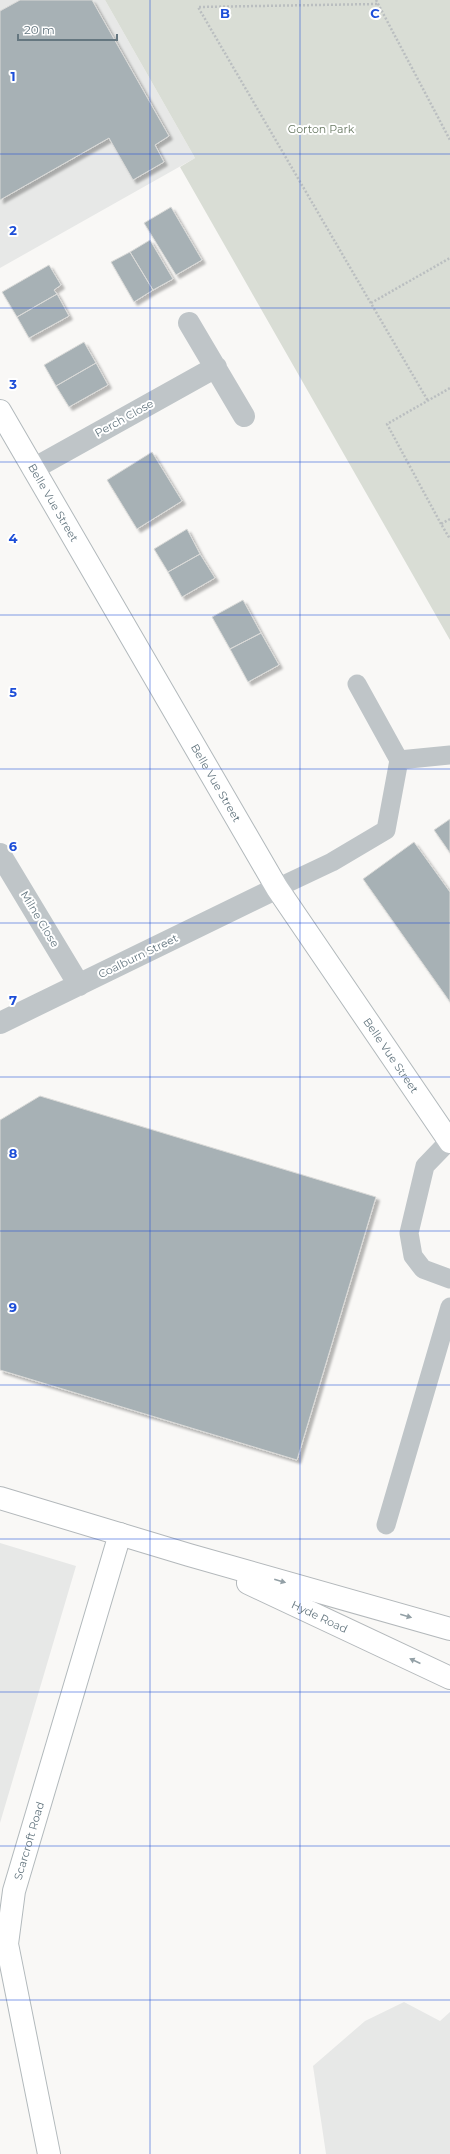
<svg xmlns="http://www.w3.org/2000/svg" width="450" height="2154" viewBox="0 0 450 2154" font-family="Montserrat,sans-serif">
  <defs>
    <filter id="shadow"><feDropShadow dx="3.5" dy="3.5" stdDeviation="1" flood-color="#0004"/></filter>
  </defs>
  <rect width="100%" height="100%" fill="#f9f8f6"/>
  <path fill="#e7e8e7" d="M0,0H105L195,158L0,268Z
    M0,1543L76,1566L0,1823Z
    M404,2002L440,2021L450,2012V2154H326L313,2066L365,2021Z"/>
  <path fill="#d9ddd5" d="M105,0H450V640L180,167L195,158Z"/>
  <path fill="#a7b1b5" stroke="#dadad8" filter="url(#shadow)" d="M20,0H92L169,136L155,145L164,162L133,180L109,138L0,200V11Z
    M171,207L202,260L176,275L144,223Z
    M150,240L173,279L153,290L130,252Z
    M130,252L153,290L134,302L111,262Z
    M49,265L61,285L54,290L57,294L17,317L2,292Z
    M57,294L69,316L29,338L17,317Z
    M84,342L96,363L56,386L44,365Z
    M96,363L108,385L69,407L56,386Z
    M152,452L182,501L137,529L107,480Z
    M187,529L200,554L168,572L154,549Z
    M200,554L215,578L182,597L168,572Z
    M243,600L261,633L230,649L212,617Z
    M261,633L279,665L248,682L230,649Z
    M450,819V853L434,830Z
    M414,842L450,892V1002L363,879Z
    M40,1096L376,1197L297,1460L0,1370V1120Z"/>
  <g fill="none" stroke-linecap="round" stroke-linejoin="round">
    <defs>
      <g id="secondary">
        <path id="s1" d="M0,411L277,888L450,1142"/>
        <path id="s2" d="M49,2154L7,1944L14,1891L120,1534"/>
      </g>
      <g id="highway">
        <path d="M0,1498L189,1555L450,1629"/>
        <path id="s3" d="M248,1583L450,1678"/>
      </g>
    </defs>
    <use href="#secondary" stroke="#b2b9bc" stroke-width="24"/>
    <use href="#highway" stroke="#b3b8bb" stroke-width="24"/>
    <path stroke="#babec0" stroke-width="2.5" stroke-dasharray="2 2" stroke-linecap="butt" d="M376,0L450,140
      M377,4L198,7L428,401
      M371,303L450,258
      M450,519L441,524L450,539
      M441,524L387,424L450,388"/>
    <path stroke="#bfc5c8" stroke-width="19" d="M399,760L450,755
      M277,888L332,862L386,830L399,760L357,684
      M449,1141L425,1166L409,1233L413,1256L423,1269L450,1279
      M386,1525L450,1307"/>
    <path stroke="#bfc5c8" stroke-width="22" d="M189,323L244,416
      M33,469L216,367
      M0,854L79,985
      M0,1023L277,888"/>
    <use href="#secondary" stroke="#fff" stroke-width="22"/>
    <use href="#highway" stroke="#fff" stroke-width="22"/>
  </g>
  <defs><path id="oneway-solid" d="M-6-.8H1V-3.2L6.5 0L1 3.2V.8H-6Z"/></defs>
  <g fill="#93a0a6">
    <use href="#oneway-solid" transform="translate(280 1581) rotate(16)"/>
    <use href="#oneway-solid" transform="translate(406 1616) rotate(16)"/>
    <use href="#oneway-solid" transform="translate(415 1661) rotate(-155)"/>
  </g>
  <path fill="none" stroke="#1d4ed8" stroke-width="1" stroke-opacity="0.55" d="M150,0V2154M300,0V2154M0,154H450M0,308H450M0,462H450M0,615H450M0,769H450M0,923H450M0,1077H450M0,1231H450M0,1385H450M0,1539H450M0,1692H450M0,1846H450M0,2000H450"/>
  <g text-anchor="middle" stroke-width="4" stroke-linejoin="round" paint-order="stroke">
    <g font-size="11" fill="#697963" stroke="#fff">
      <text x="321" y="133">Gorton Park</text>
    </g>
    <g font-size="11" fill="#657780" stroke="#fff">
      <text transform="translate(124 418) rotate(-29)" y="4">Perch Close</text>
      <text dy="4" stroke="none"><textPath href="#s1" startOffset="106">Belle Vue Street</textPath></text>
      <text dy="4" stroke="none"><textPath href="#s1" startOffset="430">Belle Vue Street</textPath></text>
      <text transform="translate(40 919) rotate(59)" y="4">Milne Close</text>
      <text transform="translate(138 956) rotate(-26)" y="4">Coalburn Street</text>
      <text dy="4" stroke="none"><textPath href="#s1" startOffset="754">Belle Vue Street</textPath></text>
      <text dy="4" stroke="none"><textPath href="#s3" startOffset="79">Hyde Road</textPath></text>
      <text dy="4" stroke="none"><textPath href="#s2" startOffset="320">Scarcroft Road</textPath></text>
    </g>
  </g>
  <g font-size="13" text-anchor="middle" font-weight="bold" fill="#1d4ed8" stroke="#fff" stroke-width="4" stroke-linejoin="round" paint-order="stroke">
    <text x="225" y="18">B</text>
    <text x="375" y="18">C</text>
    <text x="13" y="81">1</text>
    <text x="13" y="235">2</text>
    <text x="13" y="389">3</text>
    <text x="13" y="543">4</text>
    <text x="13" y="697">5</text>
    <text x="13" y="851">6</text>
    <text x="13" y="1005">7</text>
    <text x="13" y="1158">8</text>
    <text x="13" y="1312">9</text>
  </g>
  <path d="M18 34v6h99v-6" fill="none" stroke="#657780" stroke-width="2"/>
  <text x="24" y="34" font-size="12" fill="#657780" stroke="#ffffff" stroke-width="3" paint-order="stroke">20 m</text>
</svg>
